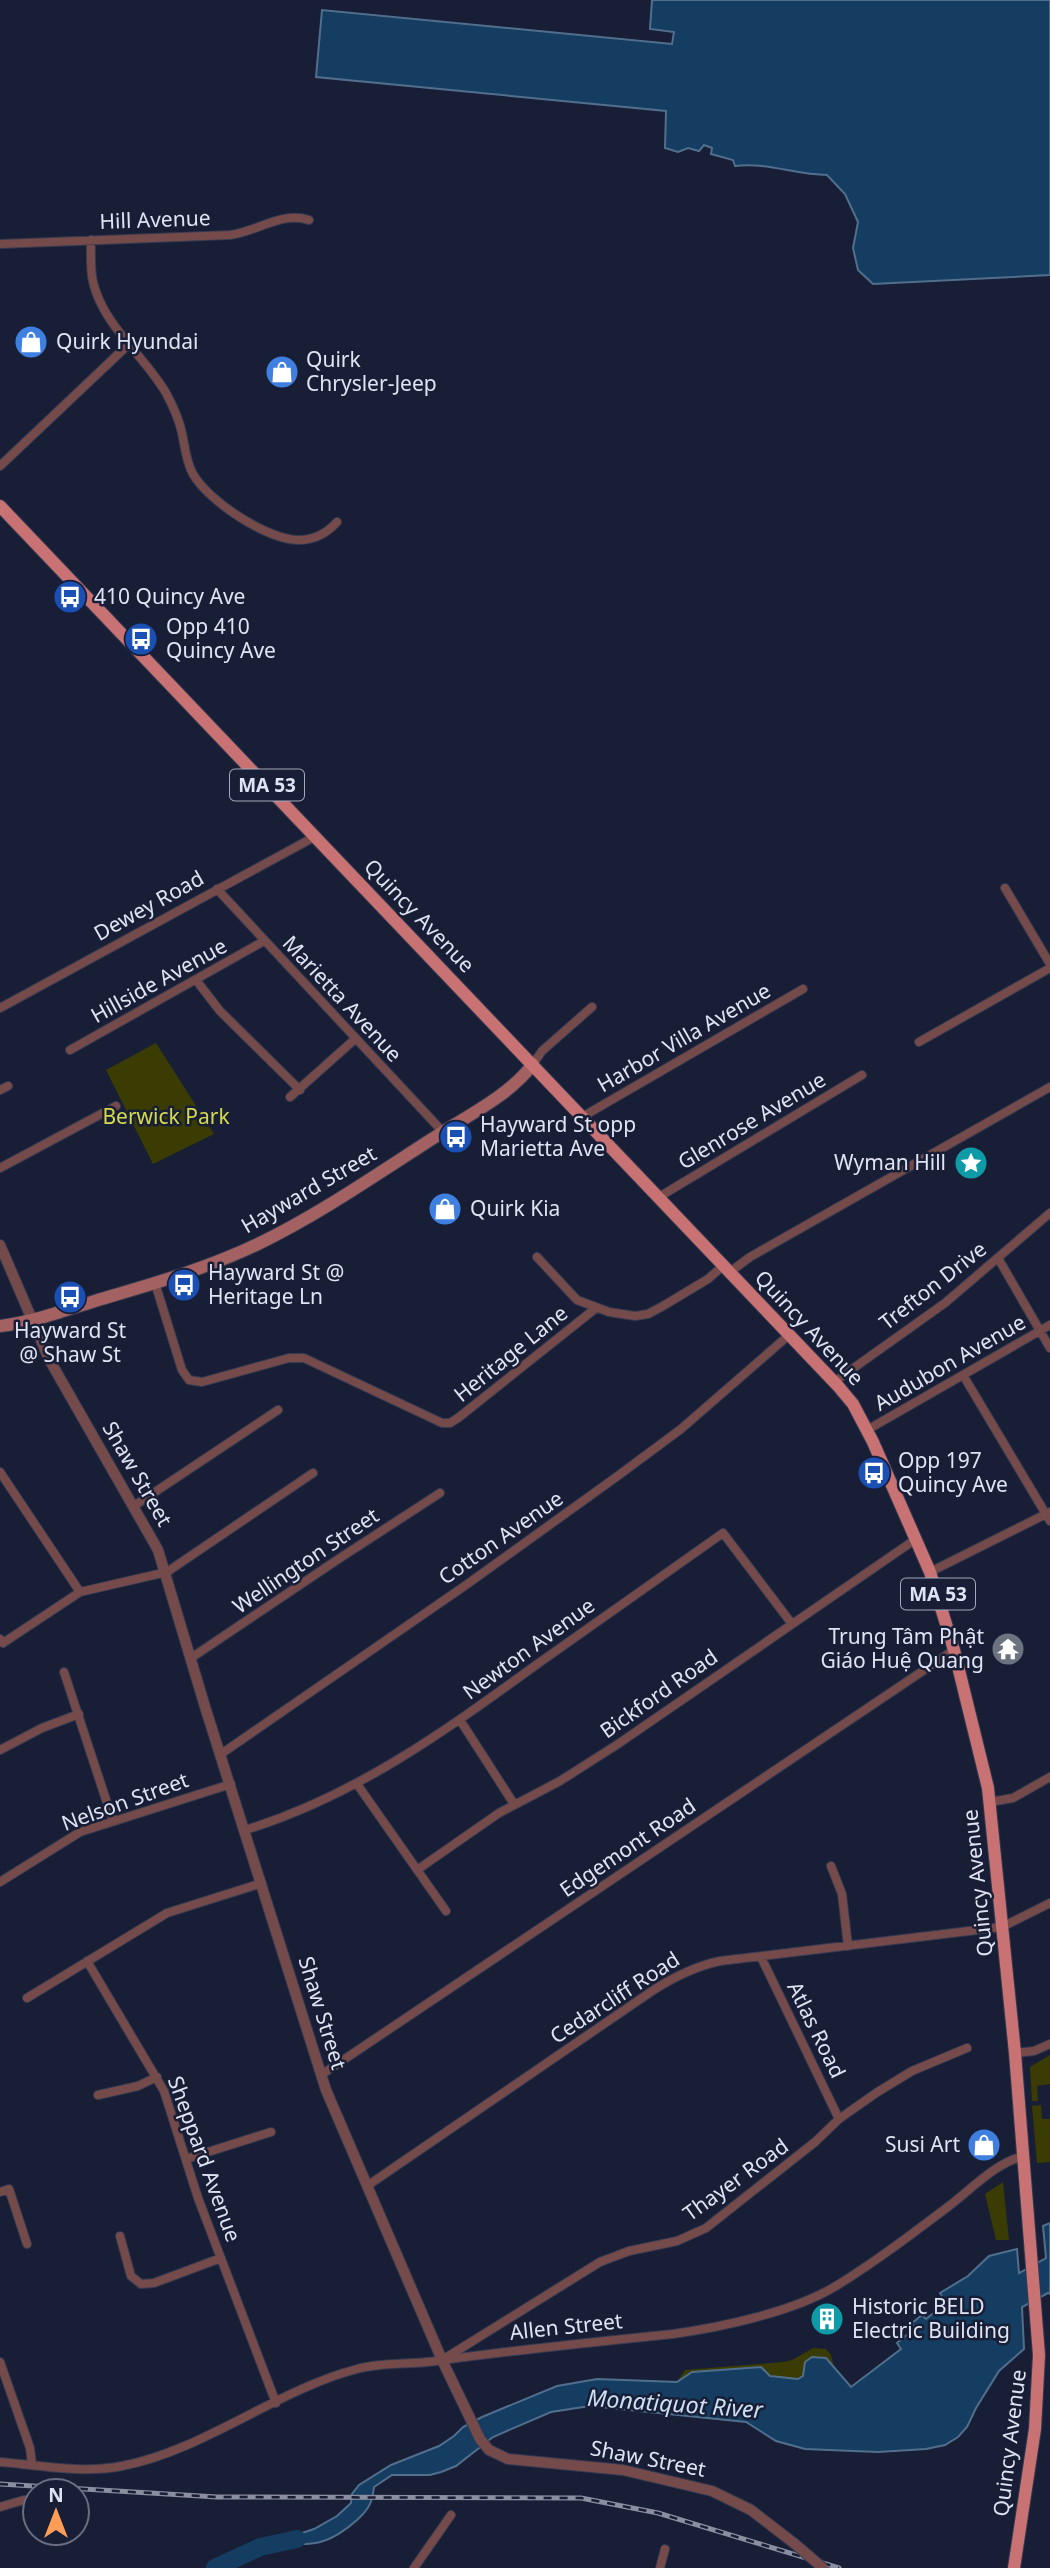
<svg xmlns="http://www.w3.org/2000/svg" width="1050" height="2568" viewBox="0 0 1050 2568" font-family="'Noto Sans',sans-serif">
  <rect width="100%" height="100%" fill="#181e35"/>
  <path fill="#3a3c03" d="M156,1043L214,1134L153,1164L106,1070Z
    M1050,2055V2084L1037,2086L1038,2101H1032L1030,2067Z
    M1041,2105L1042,2119H1050V2162L1037,2163L1032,2106Z
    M1003,2182L1009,2240H996L985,2194Z
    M813,2348L826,2349L831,2355L834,2367L826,2358L805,2362L803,2376L798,2379L770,2376L766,2371L677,2382L685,2370L783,2362L792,2360Z"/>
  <path fill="#143d61" stroke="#516f8d" stroke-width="2" d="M652,0H1050V275L873,284L858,270L853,248L858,222L845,194L827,175C795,175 768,162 735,166L733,160L711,154L712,148L704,145L699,151L688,148L678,152L665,148L666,111L316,77L322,10L672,44L674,32L650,29Z
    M1050,2223V2294L1048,2293L1022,2307L1024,2349L999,2371L976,2408L967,2427L958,2437L945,2445L926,2449L878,2452L805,2449L776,2441L746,2422L590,2406L551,2412L493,2437L456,2466L441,2472L430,2475H392L374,2487C372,2503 369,2509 357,2520C329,2545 312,2547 275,2542L314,2529L337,2516L351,2503L352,2494L359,2485L391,2465L439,2446L454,2436L463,2427L482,2417L557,2386L597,2379L677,2382L692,2372L761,2367L770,2376L798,2379L803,2376L805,2362L812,2357L826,2358L851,2387L901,2349L897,2343L915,2328L912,2323L922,2315L926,2319L946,2303L940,2293L968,2276L989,2256L1017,2249L1019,2273L1046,2258L1043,2226Z"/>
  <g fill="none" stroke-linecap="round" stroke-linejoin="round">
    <path stroke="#143d61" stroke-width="18" d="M215,2568L260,2547L297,2539"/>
    <defs>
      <path id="minor" d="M91,240C91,254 90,269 93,282C104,327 144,355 166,393C173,406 179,419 182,433C185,447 186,462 193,474C209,502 268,540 299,540C314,540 327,533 337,522
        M0,244L230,235C256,232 282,211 309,220
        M0,466L129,344
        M1005,888L1050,964
        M217,889L443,1132
        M196,980L220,1011L300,1090
        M0,1008L316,836
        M919,1042L1050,968
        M70,1050L264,941
        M533,1064L542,1051L592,1007
        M0,1090L8,1086
        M290,1097L355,1039
        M582,1117L803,989
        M0,1168L116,1106
        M659,1197L862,1075
        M537,1257L577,1300L609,1312L635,1316L648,1314L663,1306L708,1279L724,1265
        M998,1258L1050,1348
        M730,1272L750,1257L1050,1087
        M155,1283L182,1370L189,1380L202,1382L289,1358H304L442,1423H450L458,1418L596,1308
        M963,1375L1050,1521
        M834,1382L945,1303L1050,1213
        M867,1430L1050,1325
        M0,1472L80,1592
        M134,1506L278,1410
        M930,1572L1050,1512
        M0,1639L3,1643L80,1592L167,1572L313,1473
        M191,1658L340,1558L440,1493
        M64,1672L113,1821
        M460,1720L514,1804
        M0,1750L42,1728L79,1714
        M221,1754L466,1585L619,1475L681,1429L789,1335
        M357,1784L446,1911
        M990,1802L1013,1798L1050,1777
        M245,1830C354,1797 445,1731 536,1665C598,1621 660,1577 723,1533L792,1624
        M831,1866L842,1894L848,1946
        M417,1870L499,1813L560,1781L618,1744L916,1539
        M0,1882L80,1832L231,1784
        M761,1957L839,2119
        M87,1961L164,2091L198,2198L276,2403
        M27,1998L167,1913L262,1883
        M1015,2053L1034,2051L1050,2044
        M321,2075L954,1650
        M98,2095L138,2086L157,2077
        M186,2159L271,2132
        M367,2186L655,1989C676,1976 696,1966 720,1961L1002,1927L1050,1903
        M0,2192L9,2189L27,2244
        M120,2236L131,2276L141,2284L154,2283L221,2258
        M447,2357L600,2262L629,2251L677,2241L706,2228L815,2142L839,2119L876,2093L912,2071L967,2048
        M0,2362L30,2448L32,2464
        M0,2462C39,2465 83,2474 122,2466C205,2450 276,2390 357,2369C382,2362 409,2365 436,2361C514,2350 594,2342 673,2334C722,2327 793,2312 836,2286C875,2262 912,2234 949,2206C969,2191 999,2160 1023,2157
        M0,2507L24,2500H35
        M52,2535L53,2533
        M414,2568L451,2515
        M660,2568L665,2549"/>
      <path id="tertiary" d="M0,1245L49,1359L158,1550L206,1710L326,2090L442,2360L480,2439L489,2450L508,2459L623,2470L712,2491L751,2510L795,2544"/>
      <path id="secondary" d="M0,1326C33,1322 66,1310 98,1300C152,1284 206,1269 258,1244C320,1214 377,1174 435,1137C468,1115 509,1096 533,1064"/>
      <path id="primary" d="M0,506L838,1386L853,1404L873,1442L930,1572L954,1650L988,1788L1015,2053L1039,2355L1035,2429L1014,2568"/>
    </defs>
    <use href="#minor" stroke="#343a50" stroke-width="10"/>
    <use href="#tertiary" stroke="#343a50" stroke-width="12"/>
    <use href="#secondary" stroke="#343a50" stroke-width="14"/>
    <use href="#primary" stroke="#343a50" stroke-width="14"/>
    <use href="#minor" stroke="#754a4a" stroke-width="8"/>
    <use href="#tertiary" stroke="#754a4a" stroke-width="10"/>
    <use href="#secondary" stroke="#a46162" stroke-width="12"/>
    <use href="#primary" stroke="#c97274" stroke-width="12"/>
    <defs>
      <path id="rail" d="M0,2484L217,2497L581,2498L658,2513L839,2568"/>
    </defs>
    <use href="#rail" stroke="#898ea1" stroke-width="5"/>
    <use href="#rail" stroke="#181e35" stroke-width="2.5" stroke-dasharray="8" stroke-linecap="butt"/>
    <defs>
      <path id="tertiary-bridge" d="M795,2544L823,2568"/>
    </defs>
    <use href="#tertiary-bridge" stroke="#343a50" stroke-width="12" stroke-linecap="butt"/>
    <use href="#tertiary-bridge" stroke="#754a4a" stroke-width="10"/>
  </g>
  <defs>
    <symbol id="shop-disc" viewBox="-11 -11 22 22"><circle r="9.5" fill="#3f7fe0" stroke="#181e35"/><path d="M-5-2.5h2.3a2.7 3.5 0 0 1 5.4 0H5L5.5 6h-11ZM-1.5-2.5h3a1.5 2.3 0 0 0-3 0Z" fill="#fff"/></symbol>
    <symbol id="bus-disc" viewBox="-11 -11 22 22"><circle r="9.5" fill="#1a4fb4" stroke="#181e35"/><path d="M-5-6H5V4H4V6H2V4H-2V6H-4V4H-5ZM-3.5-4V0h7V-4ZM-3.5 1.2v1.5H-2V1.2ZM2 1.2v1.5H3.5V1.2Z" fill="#fff"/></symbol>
    <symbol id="sight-disc" viewBox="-11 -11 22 22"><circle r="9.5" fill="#0f9aa8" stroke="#181e35"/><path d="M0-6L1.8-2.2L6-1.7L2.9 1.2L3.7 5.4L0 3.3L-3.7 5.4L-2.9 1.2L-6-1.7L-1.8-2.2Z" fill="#fff"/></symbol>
    <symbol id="temple-disc" viewBox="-11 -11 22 22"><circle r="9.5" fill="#6b7280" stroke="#181e35"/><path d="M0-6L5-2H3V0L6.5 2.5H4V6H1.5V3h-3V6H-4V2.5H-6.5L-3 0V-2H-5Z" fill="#fff"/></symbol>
    <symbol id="building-disc" viewBox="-11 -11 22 22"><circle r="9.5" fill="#0f9aa8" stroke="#181e35"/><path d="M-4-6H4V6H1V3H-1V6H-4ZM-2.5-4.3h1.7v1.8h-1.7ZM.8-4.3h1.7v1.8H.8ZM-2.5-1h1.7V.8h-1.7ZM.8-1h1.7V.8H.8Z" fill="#fff"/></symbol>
  </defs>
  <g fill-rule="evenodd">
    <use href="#shop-disc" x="12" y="323" width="38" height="38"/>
    <use href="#shop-disc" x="263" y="353" width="38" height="38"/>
    <use href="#bus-disc" x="51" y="578" width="38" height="38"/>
    <use href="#bus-disc" x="122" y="620" width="38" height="38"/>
    <use href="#bus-disc" x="437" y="1118" width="38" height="38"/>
    <use href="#sight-disc" x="952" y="1144" width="38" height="38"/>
    <use href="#shop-disc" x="426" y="1190" width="38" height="38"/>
    <use href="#bus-disc" x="165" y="1266" width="38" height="38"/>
    <use href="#bus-disc" x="51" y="1278" width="38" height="38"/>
    <use href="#bus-disc" x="855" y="1454" width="38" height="38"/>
    <use href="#temple-disc" x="989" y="1630" width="38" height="38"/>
    <use href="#shop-disc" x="965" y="2126" width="38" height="38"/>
    <use href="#building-disc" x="808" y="2300" width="38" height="38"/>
  </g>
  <g text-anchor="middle" stroke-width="5" stroke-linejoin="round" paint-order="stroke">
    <g fill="#181e35" stroke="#a3a9bb" stroke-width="2">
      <rect x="230" y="769.5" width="74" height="31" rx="5"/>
      <rect x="901" y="1578.5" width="74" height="31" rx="5"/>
    </g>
    <g font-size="19" font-weight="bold" fill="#dfe4f4">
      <text x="267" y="792">MA 53</text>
      <text x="938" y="1601">MA 53</text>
    </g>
    <g font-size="21" fill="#dfe4f4" stroke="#181e35">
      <text transform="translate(155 220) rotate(-2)" y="7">Hill Avenue</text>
      <text transform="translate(149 906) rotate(-29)" y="7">Dewey Road</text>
      <text transform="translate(419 916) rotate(46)" y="7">Quincy Avenue</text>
      <text transform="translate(159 981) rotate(-29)" y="7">Hillside Avenue</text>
      <text transform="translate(342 999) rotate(47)" y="7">Marietta Avenue</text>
      <text transform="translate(684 1038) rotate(-30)" y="7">Harbor Villa Avenue</text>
      <text transform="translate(752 1121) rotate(-31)" y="7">Glenrose Avenue</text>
      <text transform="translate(309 1190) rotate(-30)" y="7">Hayward Street</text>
      <text transform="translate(933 1286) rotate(-38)" y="7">Trefton Drive</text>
      <text transform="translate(809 1328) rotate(47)" y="7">Quincy Avenue</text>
      <text transform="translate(511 1354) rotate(-39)" y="7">Heritage Lane</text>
      <text transform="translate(950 1363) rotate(-30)" y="7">Audubon Avenue</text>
      <text transform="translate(137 1474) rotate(60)" y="7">Shaw Street</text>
      <text transform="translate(501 1538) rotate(-35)" y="7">Cotton Avenue</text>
      <text transform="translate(306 1561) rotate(-34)" y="7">Wellington Street</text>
      <text transform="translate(529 1649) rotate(-36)" y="7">Newton Avenue</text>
      <text transform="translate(659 1694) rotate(-35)" y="7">Bickford Road</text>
      <text transform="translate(125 1802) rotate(-20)" y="7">Nelson Street</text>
      <text transform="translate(628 1848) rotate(-34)" y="7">Edgemont Road</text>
      <text transform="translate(978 1883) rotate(-96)" y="7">Quincy Avenue</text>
      <text transform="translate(615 1998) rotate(-33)" y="7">Cedarcliff Road</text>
      <text transform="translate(322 2013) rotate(73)" y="7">Shaw Street</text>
      <text transform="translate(816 2030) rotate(64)" y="7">Atlas Road</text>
      <text transform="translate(204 2159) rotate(70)" y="7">Sheppard Avenue</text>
      <text transform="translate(736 2180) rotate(-36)" y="7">Thayer Road</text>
      <text transform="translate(566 2327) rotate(-6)" y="7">Allen Street</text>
      <text transform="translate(1010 2443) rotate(-83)" y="7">Quincy Avenue</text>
      <text transform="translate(648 2459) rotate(11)" y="7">Shaw Street</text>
    </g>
    <g font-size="21" fill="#dfe4f4" stroke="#181e35" text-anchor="start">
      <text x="56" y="349">Quirk Hyundai</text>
      <text x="306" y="367">Quirk<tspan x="306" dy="24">Chrysler-Jeep</tspan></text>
      <text x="94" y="604">410 Quincy Ave</text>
      <text x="166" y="634">Opp 410<tspan x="166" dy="24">Quincy Ave</tspan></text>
      <text x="480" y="1132">Hayward St opp<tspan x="480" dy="24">Marietta Ave</tspan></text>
      <text x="946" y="1170" text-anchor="end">Wyman Hill</text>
      <text x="470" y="1216">Quirk Kia</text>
      <text x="208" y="1280">Hayward St @<tspan x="208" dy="24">Heritage Ln</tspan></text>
      <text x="70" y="1338" text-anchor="middle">Hayward St<tspan x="70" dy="24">@ Shaw St</tspan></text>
      <text x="898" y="1468">Opp 197<tspan x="898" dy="24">Quincy Ave</tspan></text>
      <text x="984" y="1644" text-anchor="end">Trung Tâm Phật<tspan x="984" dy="24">Giáo Huệ Quang</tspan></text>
      <text x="960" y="2152" text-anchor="end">Susi Art</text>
      <text x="852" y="2314">Historic BELD<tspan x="852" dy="24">Electric Building</tspan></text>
    </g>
    <g font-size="21" fill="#d4d94e" stroke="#181e35">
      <text x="166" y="1124">Berwick Park</text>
    </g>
    <g font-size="23" font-style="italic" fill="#cee0f3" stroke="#181e35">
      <text transform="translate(675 2404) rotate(4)" y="8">Monatiquot River</text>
    </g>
  </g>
  <g transform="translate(56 2512)"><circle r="33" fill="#181e35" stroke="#686d81" stroke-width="2"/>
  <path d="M0-5L12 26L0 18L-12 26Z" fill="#fe9c58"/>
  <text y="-10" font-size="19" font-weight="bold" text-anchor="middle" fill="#dfe4f4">N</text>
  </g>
</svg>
